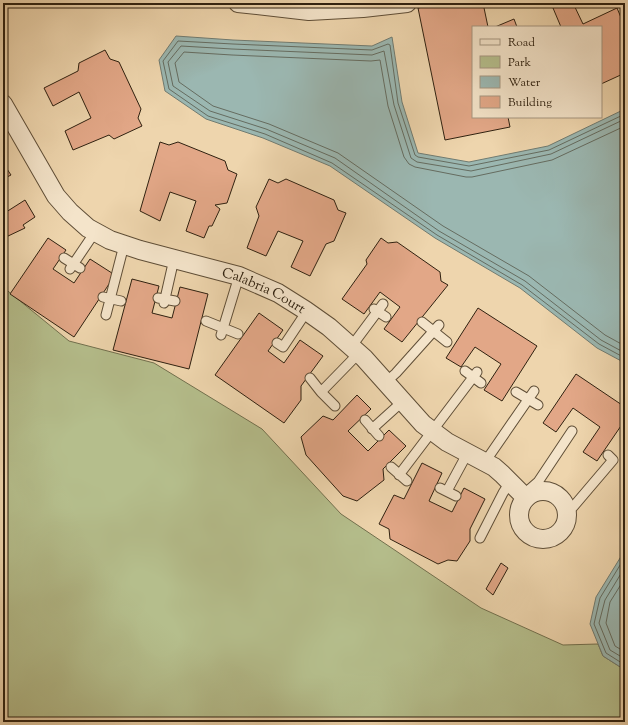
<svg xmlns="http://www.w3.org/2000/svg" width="628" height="725" viewBox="0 0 628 725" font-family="'Sorts Mill Goudy',serif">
  <rect width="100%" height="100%" fill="#eed5ad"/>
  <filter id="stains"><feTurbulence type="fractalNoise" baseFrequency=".005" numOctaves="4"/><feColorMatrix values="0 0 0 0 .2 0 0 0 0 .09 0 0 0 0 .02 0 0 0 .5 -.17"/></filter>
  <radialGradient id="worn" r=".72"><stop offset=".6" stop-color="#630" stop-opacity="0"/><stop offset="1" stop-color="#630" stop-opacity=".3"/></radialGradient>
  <path fill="#b5be8c" stroke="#72704e" d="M3,287L69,341L154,363L262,429L341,514L481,608L563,645L598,644L603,656L625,670V722H3Z"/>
  <path fill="#9bb7b1" stroke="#707b71" d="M176,36L233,40L372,46L392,37L402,102L418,153L469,162L548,146L625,109V363L597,348L520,288L435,238L330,166L263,138L206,119L165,91L159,60Z
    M625,550V670L603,656L590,624L596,597Z"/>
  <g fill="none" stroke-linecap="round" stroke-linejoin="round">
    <path stroke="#656c60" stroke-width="1" d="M625,114L549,150L469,166L418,157L415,155L398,103L390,45L388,44L372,50L233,44L178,41L163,61L169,89L208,116L265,134L332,163L437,235L522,285L599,344L625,358
      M625,119L551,154L471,171L417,162L411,158L394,105L384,51L372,55L232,49L181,46L168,62L173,86L210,111L266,129L335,158L439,231L525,281L601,340L625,353
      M625,126L552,160L472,177H466L415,167L409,164L404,157L388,106L380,60L371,61L232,55L184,52L175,63L179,82L213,106L269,124L338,153L443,226L529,276L605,335L625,346
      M625,557L600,598L594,624L606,653L625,665
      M625,567L605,600L599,623L610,650L625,659
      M625,578L610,602L606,623L615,646L625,652"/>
  </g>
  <path fill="#e2a787" stroke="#2f2110" d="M444,3H483L488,27H473V117H508L510,127L445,140L418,8Z
    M564,3H573L583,24L617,8L625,27V73L601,84V27H561L553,8Z
    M514,19L517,27H495Z
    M105,50L110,59L119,62L141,109L138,118L142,126L114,139L109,135L73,150L65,131L91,118L79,92L53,106L44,88L78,71L79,63Z
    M160,142L169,145L178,142L225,161L228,170L237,174L227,203L215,205L220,209L212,226H209L204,238L186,231L196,201L170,192L160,221L140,211Z
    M3,163L11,175L3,179Z
    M269,179L278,183L286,179L334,200L338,210L346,213L334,241L326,244L310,276L291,267L303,241L278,231L266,256L247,248L259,216L256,207Z
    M25,200L35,217L23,225L25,228L6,237L3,245V214Z
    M48,238L66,250L53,269L74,283L90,259L115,275L74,337L10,294Z
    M381,238L388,243L397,242L440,272L441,281L448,285L402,342L384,329L400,307L380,292L364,314L342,299L367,264L366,260Z
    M132,279L159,286L152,313L172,318L180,287L208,294L189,369L113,350Z
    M478,308L537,346L502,401L484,390L501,364L475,347L461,367L446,358Z
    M259,313L283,330L268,351L284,363L300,340L323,356L301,386V400L284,423L215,375Z
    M576,374L625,407V420L597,461L583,452L600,427L573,408L556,432L543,423Z
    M357,395L371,409L348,431L368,451L389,430L406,446L383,469L384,480L357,501L343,496L306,455L301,437L323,416L333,420Z
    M422,463L442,473L429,501L452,512L464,488L485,499L470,529V541L457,561L448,560L438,564L390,539L389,529L379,524L394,495L404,499Z
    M501,563L508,568L493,595L486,589Z"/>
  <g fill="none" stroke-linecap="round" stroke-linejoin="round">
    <defs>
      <path id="service" d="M64,258L80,268
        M70,269L95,232
        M103,297L121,301
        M158,298L175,301
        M164,303L174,259
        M374,309L386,317
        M106,315L124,245
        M206,321L238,334
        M422,322L447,342
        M221,335L239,276
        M277,343L283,347L307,311
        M351,347L383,304
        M465,371L481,383
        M310,378L321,392L359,353
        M386,382L396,373L439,325
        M321,392L335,406
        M516,392L538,405
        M365,420L379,436
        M372,429L403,401
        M485,462L534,391
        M391,467L407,481
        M399,475L477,372
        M440,488L456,496
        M447,491L467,454
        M523,495L538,482L572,431
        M566,509L573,507L613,460L608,455
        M480,538L503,493L510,482"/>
      <g id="minor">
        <path d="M238,3L309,11L363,8L407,3"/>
        <path id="s1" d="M3,104L56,196L70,212L88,228L110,240L140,250L239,276L278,293L305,310L329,327L364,358L423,424L447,442L494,467L502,474L526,498"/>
        <circle cx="543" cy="515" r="24"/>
      </g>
    </defs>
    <use href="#service" stroke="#5f4e37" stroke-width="11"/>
    <use href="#minor" stroke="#5f4e37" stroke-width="20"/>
    <use href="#service" stroke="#f4e4ca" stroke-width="9"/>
    <use href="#minor" stroke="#f4e4ca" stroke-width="18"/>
  </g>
  <g text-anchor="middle" stroke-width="3" stroke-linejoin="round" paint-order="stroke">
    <g font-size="14" fill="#2f2110" stroke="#f4e4ca">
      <text dy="5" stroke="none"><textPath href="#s1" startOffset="339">Calabria Court</textPath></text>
    </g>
  </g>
  <rect width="628" height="725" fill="none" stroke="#eed5ad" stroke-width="16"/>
  <rect x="4" y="4" width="620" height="717" fill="none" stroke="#2f2110" stroke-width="2"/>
  <rect x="8" y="8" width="612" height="709" fill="none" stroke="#2f2110"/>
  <rect x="472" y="26" width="130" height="92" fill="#f4e4ca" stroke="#a59680"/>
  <rect x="480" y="39" width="20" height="6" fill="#f4e4ca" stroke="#a59680"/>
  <text x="508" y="46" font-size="12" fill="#2f2110">Road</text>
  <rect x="480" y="56" width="20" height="12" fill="#b5be8c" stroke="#a59680"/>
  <text x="508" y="66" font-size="12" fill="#2f2110">Park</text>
  <rect x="480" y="76" width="20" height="12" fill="#9bb7b1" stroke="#a59680"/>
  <text x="508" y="86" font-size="12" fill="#2f2110">Water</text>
  <rect x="480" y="96" width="20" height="12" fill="#e2a787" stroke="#a59680"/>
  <text x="508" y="106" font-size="12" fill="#2f2110">Building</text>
  <rect width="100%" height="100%" filter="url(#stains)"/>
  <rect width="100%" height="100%" fill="url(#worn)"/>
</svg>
